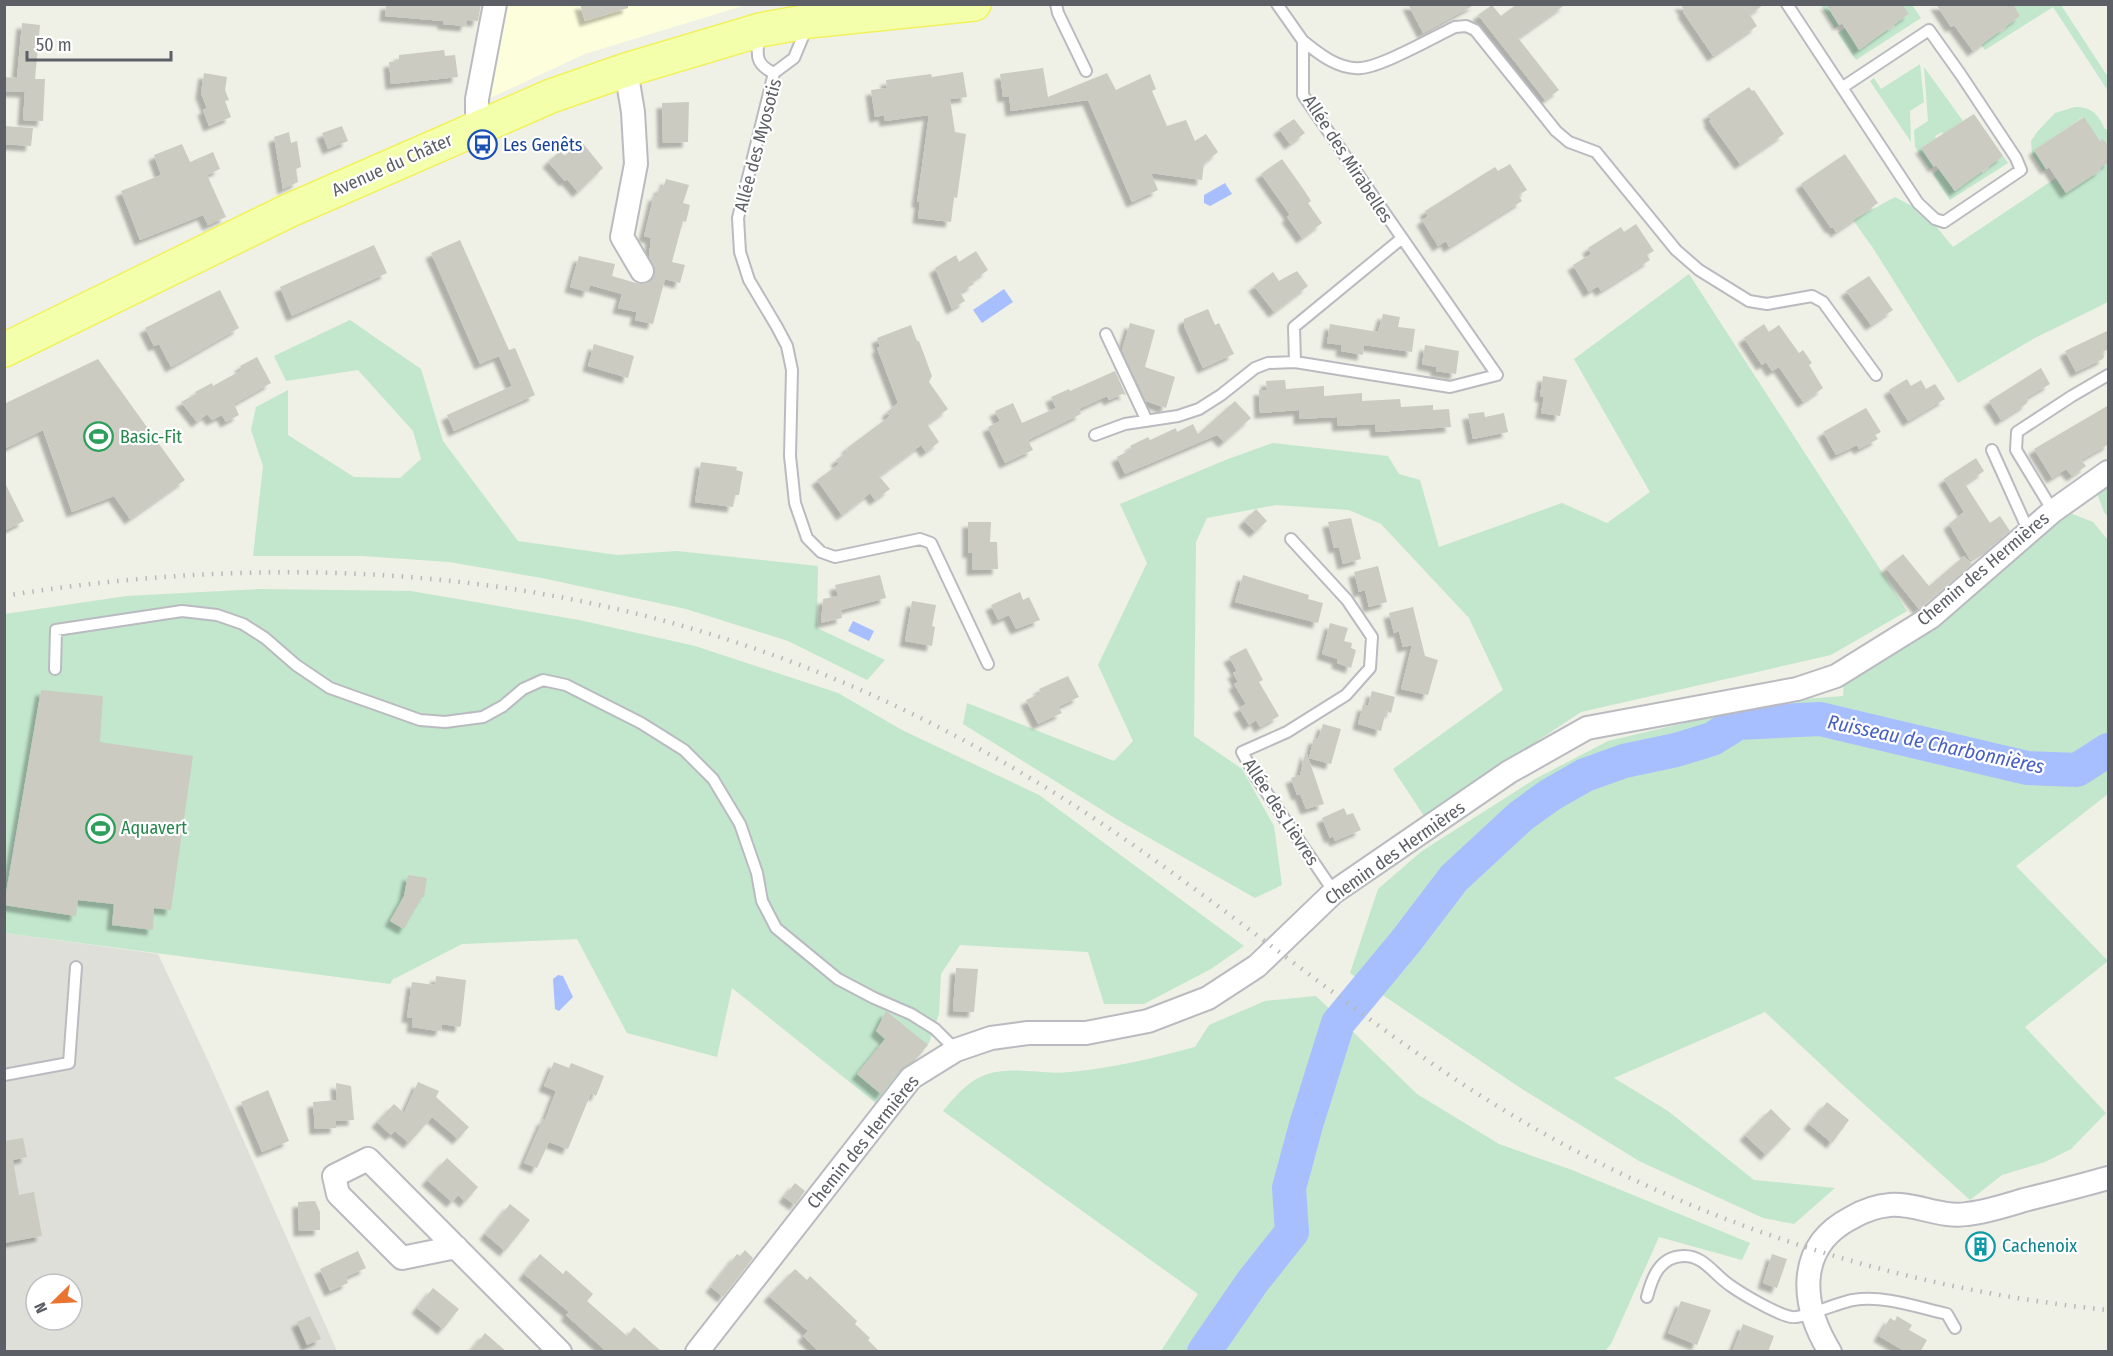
<svg xmlns="http://www.w3.org/2000/svg" width="2113" height="1356" viewBox="0 0 2113 1356" font-family="'Fira Sans Condensed',sans-serif">
  <defs>
    <filter id="shadow"><feDropShadow dx="-5.5" dy="5.5" stdDeviation="1.5" flood-color="#0004"/></filter>
  </defs>
  <rect width="100%" height="100%" fill="#eff0e6"/>
  <path fill="#fcfedc" d="M505,5H746L585,54L486,100Z"/>
  <path fill="#dedfd8" fill-rule="evenodd" d="M5,933L158,954L210,1065L337,1351L5,1352ZM36,1284H72V1320H36Z"/>
  <path fill="#c2e7cd" d="M1821,5H1829L1827,6L1839,25L1835,28Z
    M1902,5H1912L1921,18L1856,60L1838,33L1845,28L1860,49L1867,45L1866,43L1886,29L1888,31L1895,27L1894,24L1908,15Z
    M2013,5H2061L2108,77V91L2053,7L1985,50L1980,43L1998,31L2000,33L2006,28V26L2020,16Z
    M1920,64L1924,102L1910,111L1911,142L1870,81L1874,78L1881,89Z
    M1924,67L1963,121L1943,134L1942,132L1935,136L1936,138L1921,148L1934,167L1930,169L1915,147L1914,130L1928,121Z
    M2075,107C2092,107 2098,114 2105,129H2108V147L2100,141L2083,117L2034,150L2046,169L2043,171L2032,154L2031,141L2037,132L2055,113Z
    M2003,156L2008,163L1950,200L1933,174L1939,169L1955,191L1962,186L1961,184L1981,171L1983,173L1989,168L1988,166Z
    M2108,162V302L2035,338L1958,383L1873,248L1853,220L1895,197L1925,213L1953,247L2056,178L2065,191Z
    M1689,274L1907,611L1831,655L1581,712L1424,816L1393,769L1503,690L1469,618L1381,524L1349,510L1276,505L1207,518L1196,542L1194,736L1242,769L1274,826L1282,885L1255,898L1123,823L963,724L967,703L1114,761L1133,741L1098,665L1147,563L1120,504L1228,459L1273,443L1388,456L1399,474L1420,480L1439,547L1562,503L1607,523L1650,492L1574,359Z
    M350,320L421,369L443,441L518,541L617,555L677,551L818,566L817,628L885,660L867,680L788,641L686,609L542,578L449,562L362,556H253L263,466L251,430L256,407L288,390V435L354,477L400,478L421,459L413,431L358,370L286,381L274,356Z
    M2108,484V517L2104,512L2096,491Z
    M2070,513L2093,522L2108,540V794L2016,866L2108,961L2025,1027L2106,1113L2071,1149L2045,1162L2002,1175L1970,1200L1845,1087L1765,1012L1614,1078L1668,1111L1754,1180L1835,1188L1794,1224L1763,1218L1639,1161L1522,1089L1350,973L1378,889L1422,851L1535,779L1608,741L1778,701L1843,696L1844,682L1951,615Z
    M259,589L411,591L579,620L695,646L838,693L902,730L1039,795L1244,946L1211,969L1144,1004H1104L1088,952L960,945L941,974L939,1014L929,1043L877,1104L732,988L717,1057L627,1033L577,939L462,944L394,979L395,976L390,984L5,933V614L126,596Z
    M1316,996L1417,1094L1499,1144L1572,1170L1750,1243L1742,1260L1659,1237L1611,1344L1605,1351H1161L1198,1294L943,1111C956,1096 968,1080 988,1074C1015,1066 1042,1075 1070,1072C1113,1068 1154,1058 1195,1047L1209,1025L1265,1001Z"/>
  <path fill="#a7bfff" d="M1225,183L1232,194L1210,206L1204,203V195Z
    M1004,289L1013,302L982,323L973,310Z
    M853,621L874,631L869,641L848,631Z
    M558,975L563,976L573,997L559,1011L555,1009L553,979Z"/>
  <g fill="none" stroke-linecap="round" stroke-linejoin="round">
    <path stroke="#a7bfff" stroke-width="34" d="M1204,1352L1253,1281L1292,1232L1289,1188L1306,1125L1338,1023L1406,941L1454,878L1521,816L1550,795L1585,775L1624,761L1676,750L1712,739L1738,723L1820,719L2027,768L2077,770L2108,750"/>
  </g>
  <path fill="#cbcbc2" filter="url(#shadow)" d="M386,4H481L478,21L467,20L466,26L443,24V21L385,16Z
    M580,4H628V8L585,21Z
    M1408,4H1476L1423,33Z
    M1517,4H1566L1518,38L1559,90L1545,100L1478,15L1492,5L1501,16Z
    M1680,4H1764L1750,15L1757,26L1713,56L1683,12L1685,11Z
    M1826,4H1902L1909,14L1859,50L1842,23L1839,25Z
    M1936,4H2013L2020,16L1973,51L1954,25L1951,27Z
    M22,23L40,25L35,79H45L43,121L23,120L25,92L4,91V77L17,78Z
    M444,50L445,56L455,55L458,77L391,84L389,62L399,61V55Z
    M1043,68L1048,97L1107,73L1116,90L1150,74L1156,89L1152,91L1167,126L1186,120L1195,141L1206,134L1218,152L1204,163L1202,180L1151,173L1158,190L1132,202L1088,100L1011,111L1009,96L1003,97L1000,74Z
    M963,72L967,97L950,99L955,132L966,134L957,198L954,197L951,222L918,218L920,202H917L929,115L885,121L884,115L875,117L871,90L887,88L886,80L931,74L932,77Z
    M204,73L227,77L225,90L229,100L225,101L231,117L209,126L203,110L207,108L201,93Z
    M1749,87L1752,91L1754,90L1784,134L1740,164L1709,121L1711,120L1708,115Z
    M689,102L688,142L663,143L662,103Z
    M1974,114L2003,156L1955,191L1936,165L1934,167L1921,148Z
    M2084,117L2100,141L2103,139L2109,147V162L2100,168L2101,170L2066,193L2049,167L2046,169L2034,150Z
    M1294,119L1305,133L1290,144L1279,129Z
    M4,126L33,128L31,146L4,144Z
    M342,126L348,141L328,149L322,133Z
    M289,132L291,143L297,141L301,167L296,169L298,182L283,189L274,137Z
    M581,141L603,168L578,192L567,179L565,181L548,162L560,151L565,156Z
    M182,144L190,162L213,152L220,169L207,175L226,217L208,225L203,215L140,240L121,191L161,175L154,155Z
    M1845,154L1878,203L1836,232L1833,227L1831,228L1801,184Z
    M1282,159L1304,190L1311,201L1308,203L1322,223L1302,238L1287,217L1290,215L1261,174Z
    M1510,164L1527,190L1518,195L1522,201L1449,247L1446,241L1438,246L1422,220L1428,216L1425,211L1495,167L1498,171Z
    M666,179L689,185L683,203L690,205L686,222L683,221L672,262L685,265L680,283L665,279L653,324L635,320L637,312L618,308L622,294L590,285L588,292L570,287L579,256L615,264L612,276L636,283L642,284L648,283L653,278L655,270L649,257L651,238L644,236L654,195L657,196L660,187L663,188Z
    M1636,224L1654,251L1647,255L1650,260L1601,291L1598,286L1589,292L1573,265L1591,254L1588,248L1621,227L1624,232Z
    M460,240L509,350L515,348L535,395L454,431L447,415L512,386L499,356L480,364L431,253Z
    M374,245L387,273L292,316L280,287Z
    M976,251L988,270L972,281L974,284L960,292L965,301L952,309L935,268L956,255L959,262Z
    M1297,271L1308,286L1274,312L1254,286L1273,272L1279,281Z
    M1869,276L1893,310L1871,325L1846,291Z
    M220,290L239,328L171,367L159,344L154,346L145,328Z
    M1208,309L1215,325L1219,323L1234,354L1203,368L1184,326V319Z
    M1383,314L1400,317L1398,327L1415,329L1412,352L1364,345L1363,355L1341,351L1342,345L1327,343L1330,324L1378,332Z
    M1130,323L1155,330L1145,367L1175,377L1166,408L1146,401L1122,350Z
    M1764,324L1769,332L1779,325L1799,353L1803,350L1812,363L1809,365L1823,388L1803,402L1779,367L1772,371L1766,362L1762,365L1744,338Z
    M911,325L917,341H919L932,376L929,382L948,409L927,424L939,442L926,452L921,445L879,476L890,489L875,500L870,493L842,515L817,480L839,464L836,460L848,451L847,448L890,416L887,412L898,403L877,348L880,347L877,338Z
    M2109,330V349L2102,352L2104,356L2103,359L2076,372L2065,351Z
    M594,344L634,356L628,378L588,366Z
    M1425,345L1459,351L1456,374L1436,371V367L1422,364Z
    M257,357L271,383L234,404L239,415L226,422L222,415L212,420L207,414L197,422L181,402L196,394L195,392L212,383L213,386L242,370L240,366Z
    M98,359L185,480L130,519L114,496L72,512L43,430L4,449V404Z
    M2041,368L2050,384L2026,398L2028,401L2026,404L2001,420L1989,401Z
    M1115,371L1126,395L1122,394L1109,400L1107,396L1079,409L1081,414L1028,440L1033,450L1005,463L988,427L1000,421L995,411L1013,403L1022,423L1056,408L1051,397L1069,389L1070,391Z
    M1543,376L1567,380L1560,416L1541,413L1544,397L1540,396Z
    M1907,379L1911,386L1921,380L1926,389L1935,384L1945,399L1908,421L1889,390Z
    M1285,380L1286,389L1324,386V396L1362,393V401L1400,399L1401,407L1433,405V410L1449,409L1451,427L1376,432L1375,424L1338,426L1337,417L1299,419V410L1260,413L1259,390H1267L1266,381Z
    M1235,401L1251,418L1224,442L1217,435L1125,474L1117,457L1132,449L1130,446L1148,437L1150,440L1176,428L1177,432L1193,424L1198,434Z
    M2109,405V444L2081,460L2086,466L2072,476L2066,469L2052,478L2034,449Z
    M1866,408L1881,432L1875,435L1878,439L1859,449L1857,445L1836,455L1823,432Z
    M1484,412L1485,417L1504,413L1508,432L1473,439L1468,414Z
    M1976,458L1984,471L1965,484L1990,523L2000,516L2010,531L1992,546L1970,560L1949,524L1964,512L1944,479Z
    M701,462L737,467L736,470L743,472L739,495H735L733,507L695,502Z
    M4,481L24,521L4,531Z
    M1256,509L1267,521L1255,532L1244,521Z
    M1351,518L1361,559L1343,564L1339,547L1334,548L1328,522Z
    M968,522H991L990,542H997L998,569L972,570V552L968,553Z
    M1903,554L1929,586L1964,556L1972,564L1919,609L1886,568Z
    M1378,566L1387,602L1369,607L1365,590L1359,592L1354,572Z
    M880,575L886,598L841,610L842,618L821,623L823,599L838,596L835,585Z
    M1243,575L1309,595L1308,599L1323,603L1318,623L1235,602Z
    M1020,592L1023,600L1029,597L1040,620L1016,629L1009,615L998,620L991,605Z
    M912,601L936,605L932,626L935,627L932,646L905,641Z
    M1413,607L1425,656L1438,660L1428,695L1401,689L1412,645L1403,647L1399,631L1394,633L1389,613Z
    M1330,623L1348,628L1344,641L1352,643L1351,648L1356,650L1351,668L1337,663L1338,659L1322,654Z
    M1246,648L1263,680L1259,682L1279,716L1260,727L1256,720L1249,725L1239,708L1246,704L1234,684L1238,682L1233,673L1237,671L1229,657Z
    M1068,676L1079,697L1058,707L1062,713L1038,724L1026,700L1041,693L1039,689Z
    M41,690L103,696L100,742L193,756L171,910L154,908L153,930L112,925L114,904L78,900L76,916L4,905Z
    M1372,691L1395,697L1391,713L1386,711L1381,731L1358,724L1363,705L1368,706Z
    M1323,724L1341,729L1331,764L1309,758L1314,738L1318,739Z
    M1306,751L1324,804L1306,809L1300,794L1297,795L1291,778L1300,775Z
    M1344,808L1347,815L1353,813L1361,830L1335,841L1333,836L1330,838L1322,818Z
    M408,875L427,878L424,897H422L404,929L390,921L404,896Z
    M956,968L978,969L974,1012L953,1011Z
    M436,976L466,980L461,1025L460,1027L442,1024V1029L438,1031L412,1027L413,1018L407,1017L412,982L435,985Z
    M886,1011L928,1045L916,1059L901,1069L881,1094L857,1074L885,1039L876,1031Z
    M554,1062L569,1068L571,1063L604,1076L596,1096L591,1093L568,1149L549,1142L537,1168L524,1163L543,1119L545,1120L556,1091L544,1086Z
    M418,1082L439,1091L436,1097L469,1127L458,1139L432,1117L409,1143L395,1131L391,1135L377,1122L394,1104L404,1113Z
    M336,1083L351,1086L354,1120L336,1121V1128L315,1129L313,1102L337,1100Z
    M268,1090L289,1141L262,1152L241,1102Z
    M1827,1102L1849,1120L1832,1143L1809,1124Z
    M1771,1109L1791,1129L1766,1155L1745,1135Z
    M23,1138L27,1157L13,1160L19,1195L34,1192L42,1236L4,1243V1141Z
    M447,1158L478,1187L465,1202L458,1195L452,1202L427,1180Z
    M795,1183L805,1191L795,1205L784,1197Z
    M315,1201L320,1212V1230L299,1231L298,1202Z
    M510,1204L530,1220L505,1251L485,1234Z
    M745,1250L753,1258L723,1297L711,1287L737,1254L740,1256Z
    M358,1251L366,1268L346,1277L348,1283L330,1291L320,1269Z
    M540,1254L563,1274L566,1270L593,1294L587,1301L627,1336L634,1327L662,1352H607L566,1315L569,1312L524,1274Z
    M1772,1254L1787,1259L1777,1288L1763,1283Z
    M795,1269L807,1280L810,1276L857,1321L855,1324L870,1338L868,1340L880,1352H819L803,1336L808,1331L769,1296Z
    M433,1288L459,1309L443,1329L417,1308Z
    M1681,1301L1711,1310L1697,1345L1668,1333Z
    M310,1316L321,1339L307,1345L297,1322Z
    M1897,1316L1912,1325L1909,1330L1927,1340L1920,1352H1906L1879,1336L1890,1318L1895,1321Z
    M1743,1324L1774,1336L1768,1352H1732Z
    M485,1333L507,1352H470Z"/>
  <g fill="none" stroke-linecap="round" stroke-linejoin="round">
    <defs>
      <path id="service" d="M1056,4L1058,13L1086,71
        M1787,4L1918,203L1935,219L1944,222L2021,170L2016,158L1961,75L1929,30L1843,87
        M807,27L794,58L774,73L738,218L740,252L749,280L777,327L787,346L792,370L790,456L795,503L807,538L821,552L835,557L920,539L931,543L988,664
        M759,34C757,54 754,64 774,73
        M1303,41C1319,54 1339,70 1361,68C1383,66 1432,38 1455,27L1466,26L1475,30L1556,131L1569,142L1596,152L1676,250L1699,270L1749,301L1767,304L1812,296L1823,302L1876,375
        M1106,334L1147,421
        M1295,362L1294,327L1401,239
        M1095,435L1125,424L1178,416L1199,409L1221,395L1255,368L1268,363L1295,362L1450,387L1497,375L1303,95V41L1277,4
        M1992,450L2029,532
        M2053,511L2016,450L2017,432L2072,396L2108,375
        M1291,539L1347,600L1372,637L1370,668L1346,695L1287,732L1242,752L1256,777L1334,892
        M55,669L56,630L182,611L217,615L243,624L265,638L296,665L330,688L420,720L445,722L483,717L503,706L523,689L543,680L566,685L641,723L684,750L713,779L740,824L757,873L762,901L776,928L838,979L874,998L911,1014L935,1029L956,1050
        M4,1075L69,1063L76,967
        M1647,1297C1652,1278 1659,1257 1683,1256C1704,1255 1715,1276 1731,1286C1742,1294 1780,1316 1792,1317C1801,1319 1840,1302 1853,1300C1885,1295 1916,1307 1947,1314L1955,1328"/>
      <path id="minor" d="M626,70L633,112L636,164L622,237L642,271
        M477,128V99L495,4
        M456,1247L402,1258L338,1194L334,1176L368,1159L560,1352
        M697,1352L911,1078L956,1050L991,1038L1028,1033H1086L1148,1021L1208,998L1257,966L1334,892L1509,772L1587,728L1797,689L1836,676L1931,617L2053,511L2108,472
        M1830,1352C1801,1305 1795,1247 1851,1218C1863,1211 1875,1206 1890,1205C1916,1203 1940,1218 1967,1214C1986,1212 2005,1206 2024,1200C2052,1193 2080,1186 2108,1178"/>
      <path id="primary" d="M4,350L288,211L551,96L626,70L760,30L809,21L974,4"/>
    </defs>
    <use href="#service" stroke="#babbc1" stroke-width="14"/>
    <use href="#minor" stroke="#babbc1" stroke-width="26"/>
    <use href="#primary" stroke="#f1f25c" stroke-width="36"/>
    <use href="#service" stroke="#fff" stroke-width="10"/>
    <use href="#minor" stroke="#fff" stroke-width="22"/>
    <use href="#primary" stroke="#f4ffac" stroke-width="33"/>
    <path stroke="#b8b8b9" stroke-width="4.5" stroke-dasharray="1.5 8" stroke-linecap="butt" d="M4,596C362,538 698,583 1013,768C1172,860 1311,984 1464,1085C1656,1211 1881,1287 2108,1310"/>
  </g>
  <defs>
    <symbol id="bus-ring" viewBox="-11 -11 22 22"><circle r="9.5" fill="#fff" stroke="#1a4fb4" stroke-width="1.5"/><path d="M-5-6H5V4H4V6H2V4H-2V6H-4V4H-5ZM-3.5-4V0h7V-4ZM-3.5 1.2v1.5H-2V1.2ZM2 1.2v1.5H3.5V1.2Z" fill="#1a4fb4"/></symbol>
    <symbol id="stadium-ring" viewBox="-11 -11 22 22"><circle r="9.5" fill="#fff" stroke="#2e9e5b" stroke-width="1.5"/><path d="M0-5a6.5 5 0 1 0 0 10a6.5 5 0 1 0 0-10ZM-3.5-1.8h7v3.6h-7Z" fill="#2e9e5b"/></symbol>
    <symbol id="building-ring" viewBox="-11 -11 22 22"><circle r="9.5" fill="#fff" stroke="#0f9aa8" stroke-width="1.5"/><path d="M-4-6H4V6H1V3H-1V6H-4ZM-2.5-4.3h1.7v1.8h-1.7ZM.8-4.3h1.7v1.8H.8ZM-2.5-1h1.7V.8h-1.7ZM.8-1h1.7V.8H.8Z" fill="#0f9aa8"/></symbol>
  </defs>
  <g fill-rule="evenodd">
    <use href="#bus-ring" x="466" y="128" width="33" height="33"/>
    <use href="#stadium-ring" x="82" y="420" width="33" height="33"/>
    <use href="#stadium-ring" x="84" y="812" width="33" height="33"/>
    <use href="#building-ring" x="1964" y="1230" width="33" height="33"/>
  </g>
  <g text-anchor="middle" stroke-width="4.5" stroke-linejoin="round" paint-order="stroke">
    <g font-size="18" fill="#164399" stroke="#fff" text-anchor="start">
      <text x="503" y="151">Les Genêts</text>
    </g>
    <g font-size="18" fill="#5d5f66" stroke="#fff">
      <text transform="translate(758 145) rotate(-75)" y="6">Allée des Myosotis</text>
      <text transform="translate(1348 159) rotate(57)" y="6">Allée des Mirabelles</text>
      <text transform="translate(392 165) rotate(-24)" y="6">Avenue du Châter</text>
      <text transform="translate(1983 569) rotate(-40)" y="6">Chemin des Hermières</text>
      <text transform="translate(1281 812) rotate(57)" y="6">Allée des Lièvres</text>
      <text transform="translate(1395 853) rotate(-35)" y="6">Chemin des Hermières</text>
      <text transform="translate(863 1142) rotate(-51)" y="6">Chemin des Hermières</text>
    </g>
    <g font-size="18" fill="#27864d" stroke="#fff" text-anchor="start">
      <text x="120" y="443">Basic-Fit</text>
      <text x="121" y="834">Aquavert</text>
    </g>
    <g font-size="18" fill="#0d838f" stroke="#fff" text-anchor="start">
      <text x="2002" y="1252">Cachenoix</text>
    </g>
    <g font-size="20" font-style="italic" fill="#4760c5" stroke="#fff">
      <text transform="translate(1936 744) rotate(12)" y="7">Ruisseau de Charbonnières</text>
    </g>
  </g>
  <rect width="2113" height="1356" fill="none" stroke="#5d5f66" stroke-width="12"/>
  <g transform="translate(54 1302) rotate(246)"><circle r="28" fill="#ffffff" stroke="#bebfc2" stroke-width="1.5"/>
  <path d="M0-4.5L10 22L0 15L-10 22Z" fill="#ea7531"/>
  <text y="-9" font-size="16" font-weight="bold" text-anchor="middle" fill="#5d5f66">N</text>
  </g>
  <path d="M27 51v9h144v-9" fill="none" stroke="#5d5f66" stroke-width="3"/>
  <text x="36" y="51" font-size="18" fill="#5d5f66" stroke="#ffffff" stroke-width="4.5" paint-order="stroke">50 m</text>
</svg>
